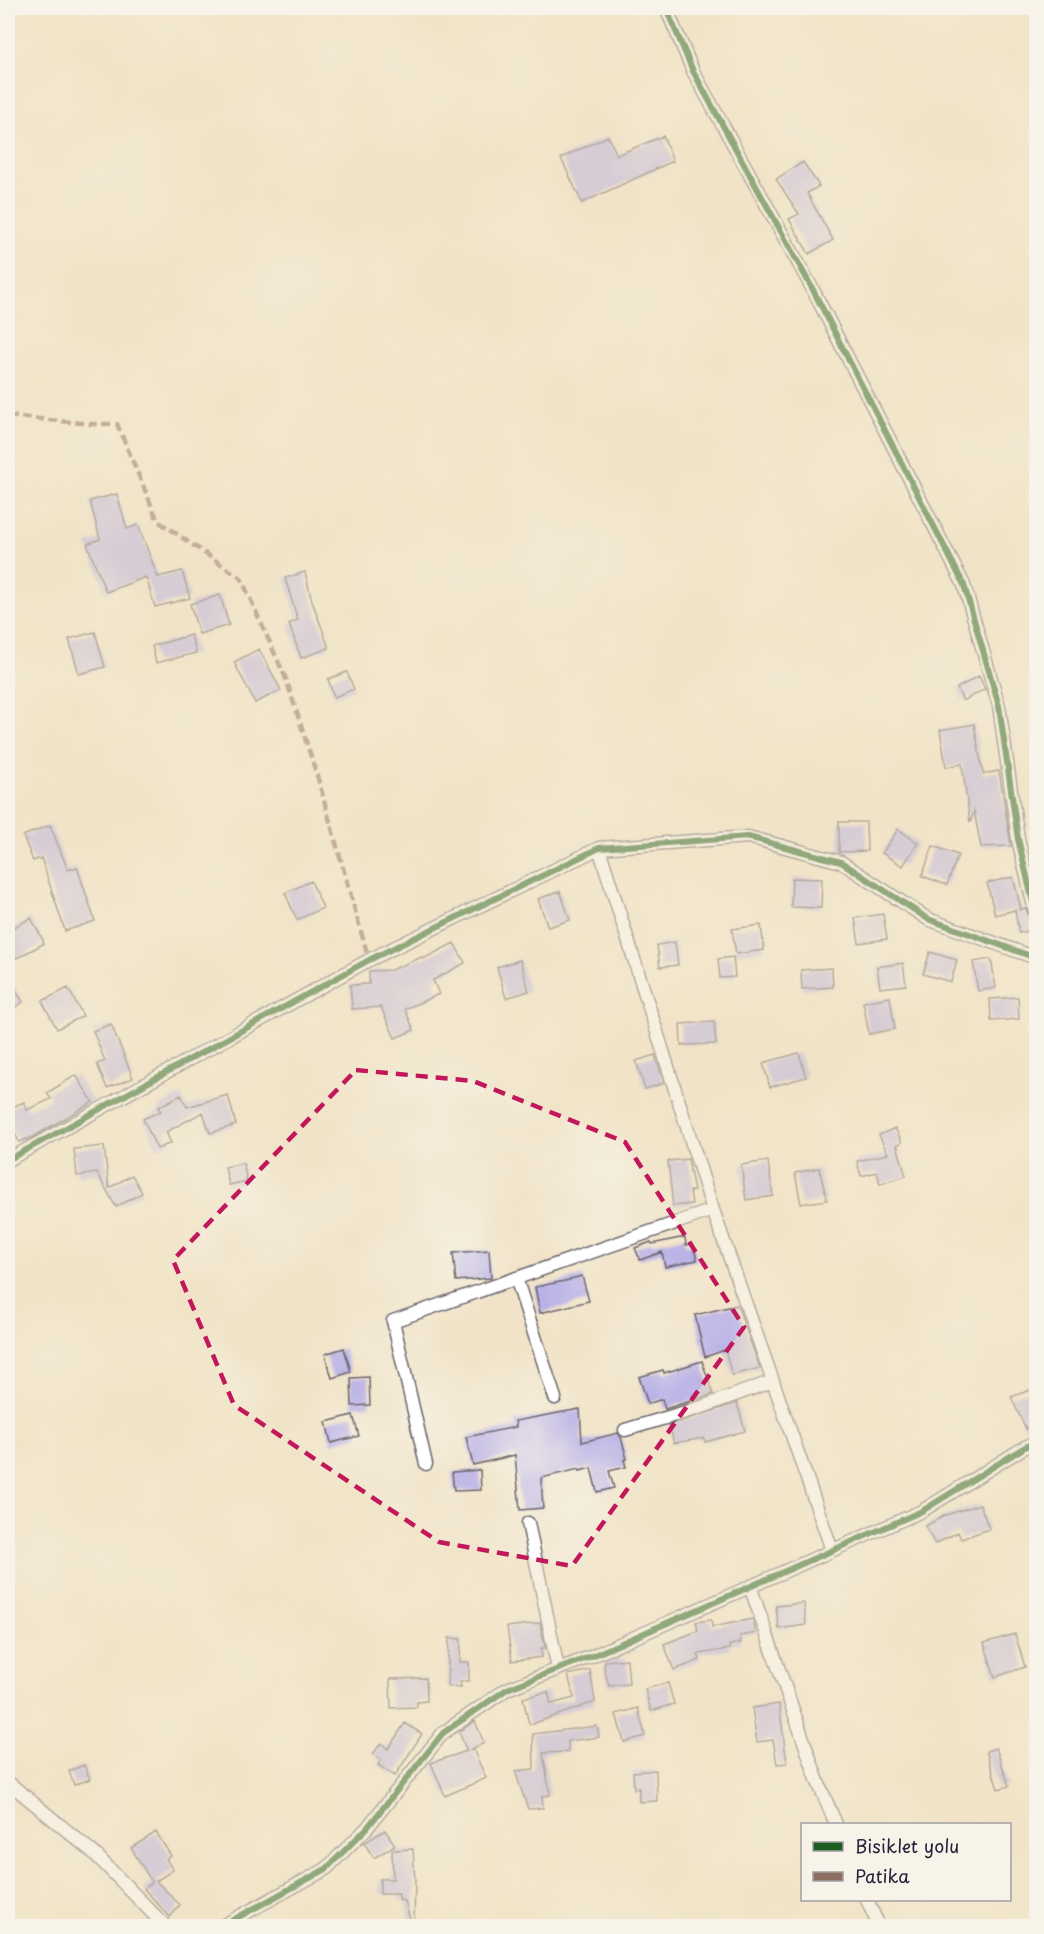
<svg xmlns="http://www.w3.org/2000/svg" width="1044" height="1934" viewBox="0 0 1044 1934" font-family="'Playpen Sans',sans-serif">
  <rect width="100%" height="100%" fill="#f7f3e8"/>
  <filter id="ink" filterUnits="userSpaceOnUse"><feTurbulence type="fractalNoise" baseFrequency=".0167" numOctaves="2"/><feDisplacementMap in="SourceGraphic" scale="12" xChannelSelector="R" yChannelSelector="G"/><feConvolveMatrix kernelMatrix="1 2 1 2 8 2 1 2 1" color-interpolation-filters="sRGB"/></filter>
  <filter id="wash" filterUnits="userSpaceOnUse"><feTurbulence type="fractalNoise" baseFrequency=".008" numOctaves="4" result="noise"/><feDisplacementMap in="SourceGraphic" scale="24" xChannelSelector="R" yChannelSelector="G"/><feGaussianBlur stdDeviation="1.35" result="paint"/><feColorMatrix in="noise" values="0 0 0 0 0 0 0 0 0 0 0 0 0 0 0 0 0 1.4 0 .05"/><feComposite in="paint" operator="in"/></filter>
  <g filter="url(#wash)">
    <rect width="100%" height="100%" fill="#f1e3c7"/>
    <g id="blocks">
      <path fill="#b7afe6" d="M608,136L617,155L663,136L673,161L582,203L561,158Z
        M803,162L819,186L807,193L833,240L809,254L789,219L799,214L776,179Z
        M117,494L127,529L138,525L158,577L182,571L190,598L155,607L146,577L106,592L87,544L100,539L90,501Z
        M305,572L312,601L329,648L301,658L289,624L298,620L285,578Z
        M220,595L229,625L199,634L190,604Z
        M95,632L105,667L79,674L69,639Z
        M191,635L196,653L156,663L152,646Z
        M259,649L281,690L255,703L234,662Z
        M347,672L354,689L334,697L328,679Z
        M979,676L985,689L963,701L957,688Z
        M974,724L983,774L999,771L1011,846L981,847L974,811L970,823L962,764L946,767L940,730Z
        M839,822H866L867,851L839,852Z
        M50,825L68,870L77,867L95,921L65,931L41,858L33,861L23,836Z
        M898,829L918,843L903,866L882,853Z
        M933,846L958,855L947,885L922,876Z
        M1013,877L1021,909L1018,910L1026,908L1033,930L1019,933L1015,910L995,915L987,883Z
        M792,878L822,879L821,908L791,907Z
        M311,881L323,908L297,920L285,893Z
        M560,891L570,920L548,927L538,899Z
        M883,914L887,939L859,943L855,918Z
        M31,918L43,940V944L15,959L8,944V930Z
        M761,925L764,950L736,954L732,929Z
        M675,942L678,965L660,967L657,945Z
        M454,943L465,963L433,980L439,994L405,1009L414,1030L395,1038L381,1007L352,1009L350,985L369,984V971L391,970L422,957L423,959Z
        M930,952L957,960L951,982L923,974Z
        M733,957L735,977L720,978L718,959Z
        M991,959L996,988L978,991L973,962Z
        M520,960L529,991L506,998L497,967Z
        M903,963L906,985L880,988L877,967Z
        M832,968L833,987L802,989L801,970Z
        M8,977L23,1002L8,1012Z
        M68,988L83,1016L57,1029L42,1001Z
        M890,997L895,1029L869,1034L863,1002Z
        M1018,997L1019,1019L991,1021L990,999Z
        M714,1022L716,1044L681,1045L680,1024Z
        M111,1024L133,1078L107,1088L97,1064L105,1061L93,1031Z
        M799,1053L806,1077L770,1087L763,1063Z
        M655,1055L664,1083L645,1089L636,1061Z
        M76,1075L93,1102L33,1137L19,1142L14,1131L8,1133V1109L24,1102L27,1110L51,1099L47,1093Z
        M181,1095L187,1107L228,1095L236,1125L210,1133L203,1112L166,1132L171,1143L157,1149L143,1119L161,1111L158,1107Z
        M895,1128L902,1142L897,1145L906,1176L880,1184L877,1172L861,1176L857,1161L888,1154L879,1135Z
        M104,1146L109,1188L132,1175L142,1193L116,1207L97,1173L77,1176L74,1149Z
        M688,1159L694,1191H690L692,1204L673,1206L668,1161Z
        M768,1161L773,1196L746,1200L741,1165Z
        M243,1163L247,1181L229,1185L225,1167Z
        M819,1168L827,1200L801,1204L795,1173Z
        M685,1237L686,1245L693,1244L697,1260L665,1267L662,1252L640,1260L635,1248L651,1242L652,1244Z
        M489,1250L491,1278L456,1281L453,1253Z
        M582,1276L589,1301L540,1313L535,1287L570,1280V1279Z
        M737,1305L760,1368L732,1375L725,1350L705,1357L695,1315Z
        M344,1348L351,1372L332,1378L325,1354Z
        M702,1361L713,1394L665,1409L662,1399L648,1404L639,1377L663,1370L664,1373Z
        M369,1377L370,1405L352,1406L351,1378Z
        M1036,1388V1424L1026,1429L1011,1397Z
        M737,1403L745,1431L705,1442L704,1438L674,1443L669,1425Z
        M580,1409L582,1442L618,1433L621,1437L627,1459L624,1460L626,1467L609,1471L614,1488L597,1492L591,1468L580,1471L579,1469L541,1478L543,1508L520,1510L515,1455L473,1465L466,1437L516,1427L515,1421Z
        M353,1415L359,1436L331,1443L326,1422Z
        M480,1470L481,1490L454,1491L452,1472Z
        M980,1504L989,1529L961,1539L958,1532L935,1544L925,1526L946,1515Z
        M804,1603L806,1625L779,1629L776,1606Z
        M753,1619L756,1633L740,1636L741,1643L729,1645L730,1649L698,1654L700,1660L674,1670L664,1644L698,1631L696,1622L711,1620L712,1627Z
        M540,1623L545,1648H541L542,1657L512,1661L507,1627Z
        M1015,1634L1025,1667L995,1677L984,1643Z
        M449,1638L461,1639L460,1662H469V1681H460L461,1687L447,1686Z
        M627,1659L629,1684L609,1686L604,1668L605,1661Z
        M590,1670L595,1702L532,1724H529L523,1698L548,1692L551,1704L574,1698L568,1675Z
        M426,1678L427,1701L417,1702V1707L391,1708L390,1679Z
        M668,1683L674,1704L651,1711L645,1689Z
        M779,1704L787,1763L777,1764L773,1740L757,1742L752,1708Z
        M638,1708L645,1736L624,1742L616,1714Z
        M475,1721L484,1743L469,1750L473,1749L486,1778L445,1796L431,1763L467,1751L459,1732Z
        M405,1723L422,1734L395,1776L378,1765L381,1760L373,1754L381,1743L388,1749Z
        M597,1726L599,1737L568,1741V1752L543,1753L550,1795L542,1796L543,1808L528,1809L515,1771L534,1769L533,1734Z
        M996,1748L1009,1786L998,1789L986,1751Z
        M84,1765L90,1779L74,1785L69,1771Z
        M656,1770L657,1801L639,1802V1788L634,1789L633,1772Z
        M385,1830L395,1845L374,1858L364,1843Z
        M156,1832L171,1856L166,1859L173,1870L156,1881L180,1905L170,1917L144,1889L152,1882L131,1848Z
        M413,1849L415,1880L414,1923H411L405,1901L399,1900V1894H380V1879H393L392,1850Z"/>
    </g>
  </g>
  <g filter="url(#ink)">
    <use href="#blocks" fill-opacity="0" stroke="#6a666c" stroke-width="1.5"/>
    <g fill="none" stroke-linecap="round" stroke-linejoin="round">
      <defs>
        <path id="street" d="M666,8L693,71L812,288L964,585L999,706L1018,839L1036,915
          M599,848L713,1210L832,1550
          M8,1160L369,960L599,848L748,837L841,862L928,919L1036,958
          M516,1278L555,1398
          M625,1430L702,1407L773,1381
          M426,1464L393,1321L713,1210
          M528,1523L558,1669
          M750,1586L818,1782L836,1824
          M8,1782L95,1854L165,1926
          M867,1900L879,1926
          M222,1926L326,1869L367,1828L443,1733L507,1689L592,1656L922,1511L1025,1447L1036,1442"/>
      </defs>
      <use href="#street" stroke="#6a666c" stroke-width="15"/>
      <use href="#street" stroke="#fff" stroke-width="12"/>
      <path stroke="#8d6e63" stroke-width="4.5" stroke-dasharray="9 4.5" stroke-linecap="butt" d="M8,416L91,424H117L158,521L241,578L286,679L316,772L369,960"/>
      <defs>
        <path id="cycleway" d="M666,8L693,71L812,288L964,585L999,706L1018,839L1036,915
          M8,1160L369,960L599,848L748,837L841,862L928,919L1036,958
          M222,1926L326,1869L367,1828L443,1733L507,1689L592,1656L922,1511L1025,1447L1036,1442"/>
      </defs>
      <use href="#cycleway" stroke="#f7f3e8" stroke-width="10"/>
      <use href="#cycleway" stroke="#1b5e20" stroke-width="6"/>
    </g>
  </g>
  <path d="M0 0H1044V1934H0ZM356,1070L473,1081L625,1142L744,1327L572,1566L439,1542L234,1405L173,1260Z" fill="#f1e3c7" fill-opacity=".55" fill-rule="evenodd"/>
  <path fill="none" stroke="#c2185b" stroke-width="4.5" stroke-dasharray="12 8" stroke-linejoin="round" d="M356,1070L473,1081L625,1142L744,1327L572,1566L439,1542L234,1405L173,1260Z"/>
  <rect width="1044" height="1934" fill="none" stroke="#f7f3e8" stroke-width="30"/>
  <rect x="801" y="1823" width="210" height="78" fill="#f7f3e8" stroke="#a29fa3" stroke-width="1.5"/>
  <rect x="813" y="1842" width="30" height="9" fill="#1b5e20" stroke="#a29fa3" stroke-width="1.5"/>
  <text x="855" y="1853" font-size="18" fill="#22223b">Bisiklet yolu</text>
  <rect x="813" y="1872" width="30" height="9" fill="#8d6e63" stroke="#a29fa3" stroke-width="1.5"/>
  <text x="855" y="1883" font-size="18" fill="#22223b">Patika</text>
</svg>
